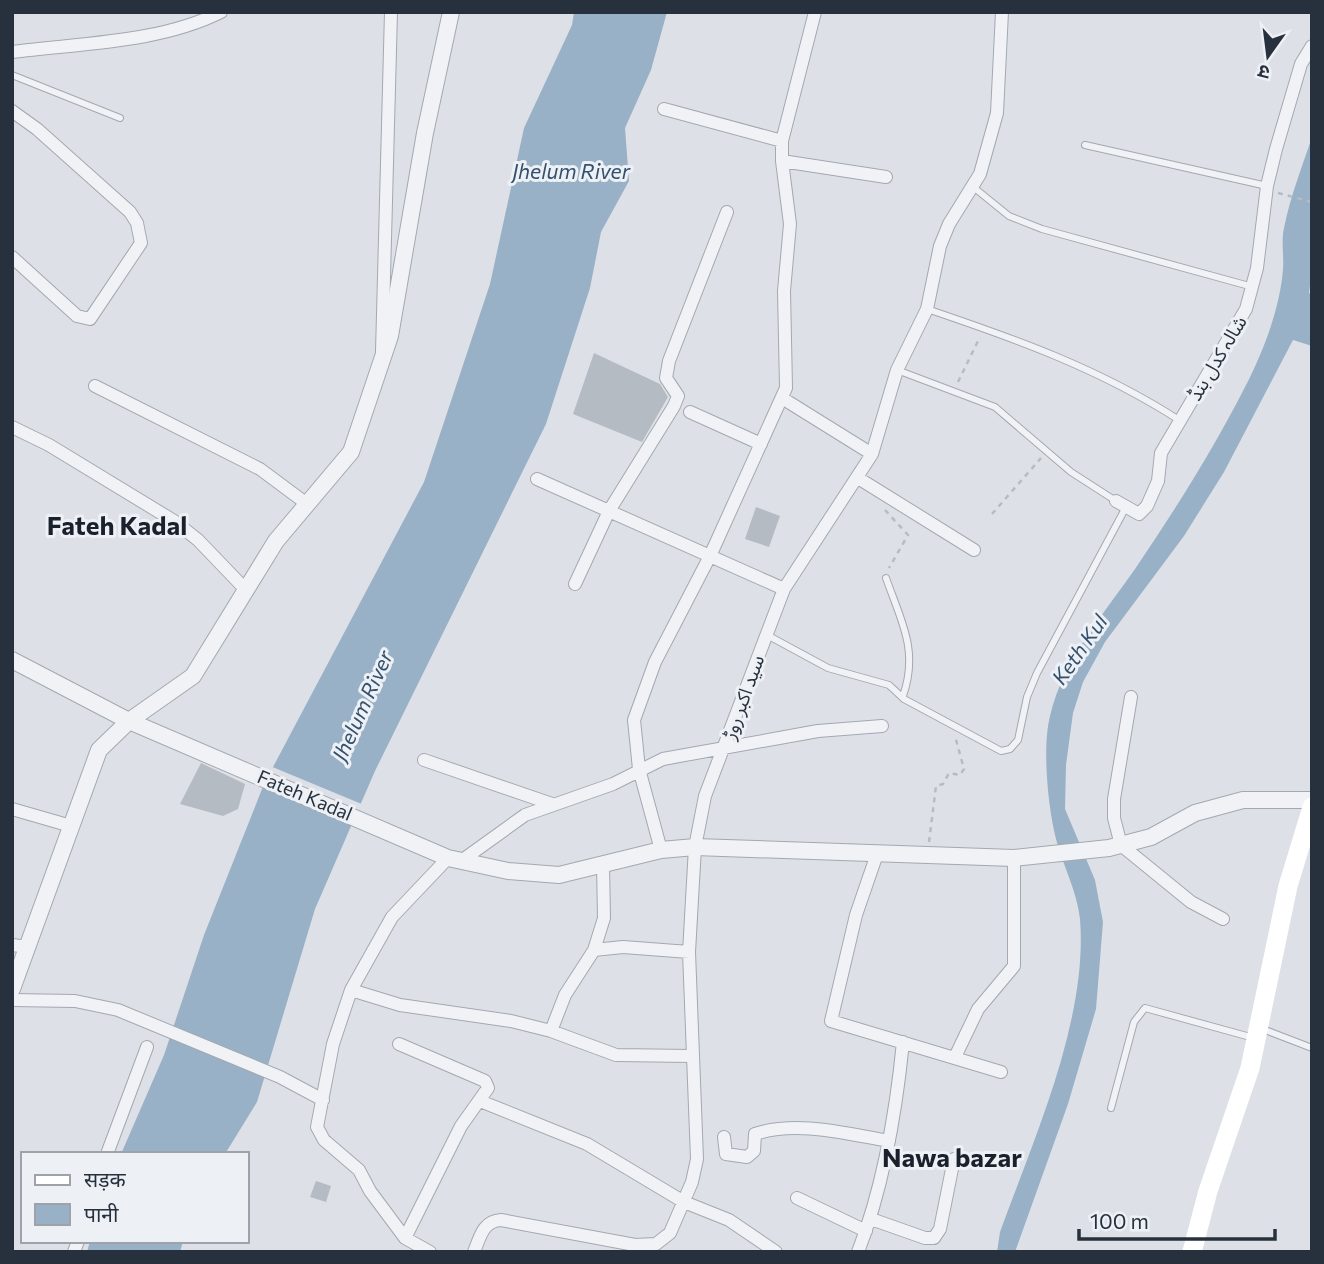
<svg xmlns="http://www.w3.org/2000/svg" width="1324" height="1264" viewBox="0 0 1324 1264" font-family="Commissioner,'Noto Sans Arabic','Noto Sans Devanagari',sans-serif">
  <rect width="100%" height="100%" fill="#dde1e7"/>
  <path fill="#99b1c6" d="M574,12H667L651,70L625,128L629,181L601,232L590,288L546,424L375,771L315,909L257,1102L225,1154H121L164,1055L204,935L264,784L424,482L490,284L524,128L572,25Z
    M1312,137V270L1309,293L1312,295V346L1293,340L1224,472L1184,536L1105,642L1083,682L1073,713L1066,765L1065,809L1095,880L1103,922L1096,1009L1068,1104L1015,1252H997L1000,1232C1034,1138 1088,1020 1080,919C1077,891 1063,866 1056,839C1048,808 1042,748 1050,716C1063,660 1103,615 1135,569C1175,510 1213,450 1245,387C1263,352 1280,309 1283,269C1284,256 1281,241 1284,228C1290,197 1302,167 1312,137Z
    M90,1241H183L180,1252H87Z"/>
  <path fill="#dde1e7" d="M270,766L364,805L355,827L260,785Z"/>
  <path fill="#b5bbc3" d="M594,353L660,384L668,397L642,442L573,414Z
    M756,507L780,516L769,547L745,539Z
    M201,763L245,784L238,809L223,816L180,804Z
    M316,1181L331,1186L326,1202L310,1197Z"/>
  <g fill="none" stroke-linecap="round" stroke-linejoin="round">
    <defs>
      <path id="service" d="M12,75L120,118
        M1085,145L1267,186
        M972,186L1009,216L1042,229L1253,287
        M927,309C1016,339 1100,369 1179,420
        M897,370L995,407L1071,472L1116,501
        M886,578C901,621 919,650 903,696
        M767,635L828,668L889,685L904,699L1001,751L1010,749L1018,740L1027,697L1037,673L1126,507
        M1260,1028L1312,1048
        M1111,1108L1134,1022L1145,1008L1254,1038"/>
      <path id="minor" d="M12,52C81,43 159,43 221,12
        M664,109L782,141
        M12,111L37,129L130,212L137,223L141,243L90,319L77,316L12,257
        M782,161L886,177
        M382,352L391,12
        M95,386L260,469L307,504
        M782,398L872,454
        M690,412L761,444
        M12,427L49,445L174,521L198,540L246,590
        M858,478L974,550
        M537,479L784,589
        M1116,501L1139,514L1147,506L1158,481L1161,453L1246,309L1257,268L1267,186L1276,149L1301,64L1312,46
        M575,584L609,511L674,406L678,396L666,378L669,361L727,212
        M1131,697L1114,799V818L1121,845L1191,902L1223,919
        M424,760L552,804
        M12,809L71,826
        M661,850L639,769L634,720L655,662L710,556L786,388L784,291L790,224L782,161V141L815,12
        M877,854L856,915L831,1021L1001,1072
        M461,861L525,815L613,784L663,759L818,731L882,726
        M12,945L28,947
        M594,950L604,918L603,864
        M351,990L400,1005L511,1021L551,1031L616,1055L691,1056
        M12,1000L75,1001L118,1010L280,1077L323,1100
        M551,1031L565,995L594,950L623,947L689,952
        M399,1044L485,1081L488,1088L461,1126L405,1238
        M955,1057L978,1009L1014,966V858
        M480,1101L587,1144L684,1202L729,1220L776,1252
        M724,1137L726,1154L747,1157L754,1151L755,1134C797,1120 847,1134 889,1141
        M107,1154L147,1047
        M797,1198L866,1231
        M871,1219L925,1238H934L940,1229L954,1159
        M74,1252L78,1241
        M430,1252L405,1238L370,1191L359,1170L324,1140L317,1127L333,1044L351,990L392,917L448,858
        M474,1252C480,1237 483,1221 501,1220L635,1245L656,1244L670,1233L692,1182L697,1159L689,952L695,847L705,796L784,589L872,454L897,370L927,309L940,246L949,224L980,174L997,113L1002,12
        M858,1252C884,1185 896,1113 903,1042"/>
      <path id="tertiary" d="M12,660L129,721L448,858L508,871L559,875L661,850L695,847L1014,858L1109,848L1151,837L1195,813L1243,800H1312
        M12,989L99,750L129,721L193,676L276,541L351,452L390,336L425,133L451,12"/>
    </defs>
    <use href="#service" stroke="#a3a8b1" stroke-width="8"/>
    <use href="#minor" stroke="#a3a8b1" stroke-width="14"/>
    <use href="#tertiary" stroke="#a3a8b1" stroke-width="18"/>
    <path stroke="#b8bcc1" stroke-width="2.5" stroke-dasharray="5 5" stroke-linecap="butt" d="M1278,193L1312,202
      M958,382L980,337
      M885,510L908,535L889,568
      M992,514L1041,458
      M929,842L936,786L943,784L949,773L960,775L964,769L955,736"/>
    <use href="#service" stroke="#f0f2f5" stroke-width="6"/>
    <use href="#minor" stroke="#f0f2f5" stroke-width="12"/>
    <use href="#tertiary" stroke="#f0f2f5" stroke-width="16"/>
    <path stroke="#fff" stroke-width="19" d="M1192,1252L1208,1191L1250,1068L1288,886L1312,807"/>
  </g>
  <g text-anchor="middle" stroke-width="6" stroke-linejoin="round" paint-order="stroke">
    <g font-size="19" fill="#27303d" stroke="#edf0f4">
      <text transform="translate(1217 358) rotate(-59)" y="7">شالہ کدل بنڈ</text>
      <text transform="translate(743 697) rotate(-70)" y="7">سید اکبر روڑ</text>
      <text transform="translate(305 795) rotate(23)" y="7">Fateh Kadal</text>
    </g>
    <g font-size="21" font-style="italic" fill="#33516f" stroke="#edf0f4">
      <text x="571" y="179">Jhelum River</text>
      <text transform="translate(1080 650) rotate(-55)" y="7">Keth Kul</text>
      <text transform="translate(363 706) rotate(-66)" y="7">Jhelum River</text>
    </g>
    <g font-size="26" font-weight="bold" fill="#1a212d" stroke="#edf0f4">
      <text x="117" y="535">Fateh Kadal</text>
      <text x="952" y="1167">Nawa bazar</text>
    </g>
  </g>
  <rect width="1324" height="1264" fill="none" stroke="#27303d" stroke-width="28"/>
  <rect x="21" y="1152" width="228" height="91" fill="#edf0f4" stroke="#9ea3ab" stroke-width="2"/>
  <rect x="35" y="1175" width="35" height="10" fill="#ffffff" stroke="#9ea3ab" stroke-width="2"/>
  <text x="84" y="1187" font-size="21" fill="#27303d">सड़क</text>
  <rect x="35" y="1204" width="35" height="21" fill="#99b1c6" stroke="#9ea3ab" stroke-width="2"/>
  <text x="84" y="1222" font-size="21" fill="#27303d">पानी</text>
  <g transform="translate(1268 56) rotate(194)" stroke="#edf0f4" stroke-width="5" paint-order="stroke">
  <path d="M0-5L12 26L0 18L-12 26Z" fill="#27303d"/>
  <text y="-10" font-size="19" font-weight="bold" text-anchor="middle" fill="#27303d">उ</text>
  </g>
  <path d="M1079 1229v10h196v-10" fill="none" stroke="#27303d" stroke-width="3.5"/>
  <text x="1090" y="1229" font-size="21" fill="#27303d" stroke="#edf0f4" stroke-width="5" paint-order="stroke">100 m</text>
</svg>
